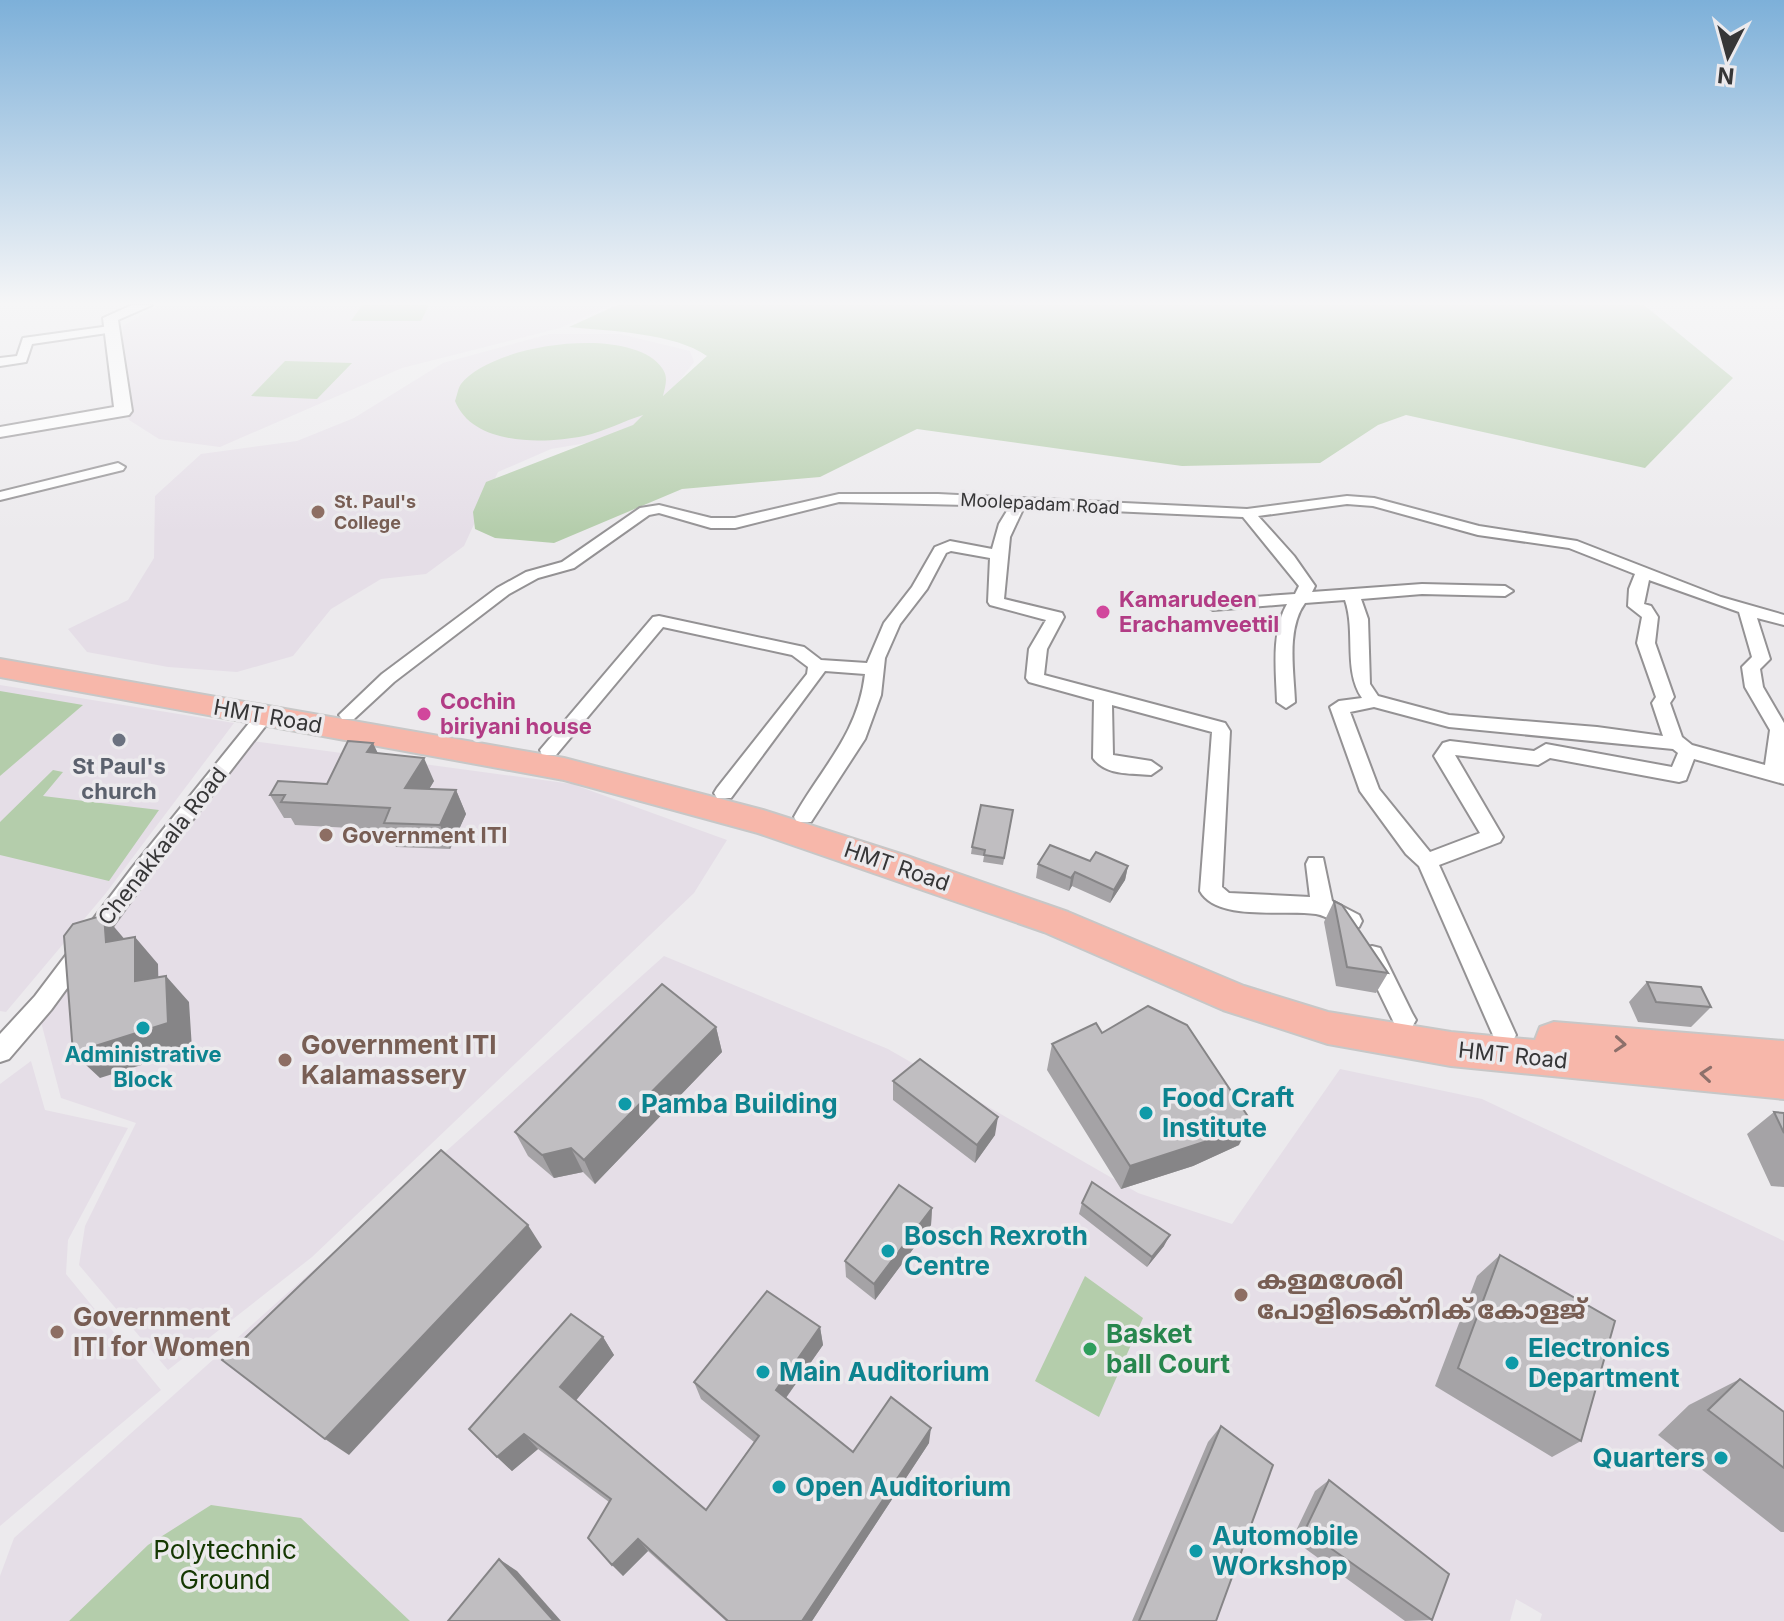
<svg xmlns="http://www.w3.org/2000/svg" width="1784" height="1621" viewBox="0 0 1784 1621" font-family="Inter,'Noto Sans Malayalam',sans-serif">
  <rect width="100%" height="100%" fill="#eceaed"/>
  <path fill="#e5dee7" d="M158,305H611L560,328L402,368L220,447L159,439L129,420L120,391L123,326Z
    M549,334H620L690,351L694,362L654,414L605,440L551,449L498,472L464,546L426,574L381,579L331,609L293,656L237,672L168,667L87,652L68,629L128,600L154,558L155,496L201,454L297,441L354,418L443,363Z
    M0,685L234,723L106,893L6,1012L0,1011Z
    M253,741L572,784L727,840L694,893L429,1146L312,1257L168,1370L79,1265L85,1226L136,1123L61,1098L41,1022L137,889Z
    M664,956L888,1049L1138,1193L1232,1224L1340,1069L1482,1099L1784,1241V1621H1540L1542,1614L1516,1599L1510,1621H0V1576L14,1538Z
    M31,1061L45,1110L128,1128L68,1240L66,1274L161,1390L0,1526V1084Z"/>
  <path fill="#b4cdab" d="M362,305H429L421,321H351Z
    M617,305H1644L1733,378L1645,468L1406,415L1378,425L1320,463L1182,466L917,429L820,477L682,489L554,543L495,538L475,529L473,512L486,482L633,425L643,415C624,421 605,431 584,436C543,444 473,446 455,401C457,396 458,388 461,384C491,344 631,324 662,368C669,377 665,387 663,396L707,356C675,333 609,331 569,327Z
    M285,361L352,363L317,399L251,396Z
    M0,691L83,705L0,776Z
    M53,770L63,772L43,796L159,810L109,881L0,855V822Z
    M1085,1276L1143,1318L1099,1417L1035,1381Z
    M211,1505L301,1518L410,1621H69L148,1545Z"/>
  <g fill="none" stroke-linecap="round" stroke-linejoin="round">
    <defs>
      <path id="minor" d="M110,326L116,330L114,332L32,344L26,362L0,366V358L17,356L23,338Z
        M118,463L125,467L123,470L0,500V492Z
        M839,494H938L1247,509L1347,496L1374,498L1479,526L1577,541L1721,597L1784,615V625L1757,618L1770,659L1760,669L1763,687L1784,723V784L1694,759L1686,780L1679,782L1550,758L1538,765L1455,755L1503,837L1500,842L1439,865L1516,1035L1512,1042L1504,1045L1496,1042L1419,866L1406,854L1360,791L1330,707L1339,701L1362,698C1343,670 1356,632 1345,600L1305,603C1286,629 1294,672 1295,702L1286,708L1277,702C1276,671 1271,632 1287,604L1213,610L1205,605L1213,600L1295,594L1299,586L1243,517L1024,507L1010,537L1004,599L1062,613L1064,617L1047,649L1044,675L1225,723L1230,731L1222,887L1229,893L1310,897L1306,864L1309,858H1323L1332,901L1359,915L1362,921L1359,927L1351,930C1339,926 1328,916 1316,914C1285,909 1217,922 1200,891L1212,732L1112,705L1113,755L1151,761L1161,768L1151,775C1131,773 1106,776 1093,758L1094,700L1029,682L1026,678L1029,649L1046,620L990,605L988,602L990,558L951,551L946,553L927,589L900,624L885,658L881,695L865,739L811,822H797L794,817C822,767 858,734 865,674L825,671L731,798H717L714,793L717,788L807,674L808,667L792,655L663,627L556,755H542L540,750L653,617L659,616L804,647L821,660L867,663L884,623L912,587L935,547L950,541L992,549L999,524L1010,506L839,502L735,528H711L659,513L649,515L574,568L538,578L509,594L394,682L354,719H342L339,715L382,674L497,588L526,572L562,562L640,508L659,505L711,518H735ZM1347,504L1373,506L1478,535L1569,548L1635,574L1629,589L1628,606L1642,617L1637,643L1656,697L1652,703L1663,736L1597,727L1449,715L1378,696L1370,684L1368,619L1361,599L1422,594L1505,596L1513,591L1505,586L1422,584L1312,592L1315,586L1294,556L1258,516ZM1649,580L1739,612L1752,657L1742,667L1745,687L1770,730L1765,765L1692,745L1682,737L1670,703L1674,697L1655,643L1658,617L1651,606L1644,604ZM1374,707L1449,727L1673,749L1678,753L1672,767L1546,744L1534,751L1450,741L1443,743L1434,756L1480,833L1430,852L1379,789L1350,712Z
        M264,710L270,712L273,716L270,720L146,880L51,1010L9,1059L0,1062V1034L35,996L132,868L258,712Z
        M1372,946L1380,948L1412,1013L1416,1020L1412,1027L1404,1030L1396,1027L1361,955L1364,948Z"/>
      <path id="tertiary" d="M132,305H152L118,320L132,411L129,415L0,437V427L114,407L103,318Z"/>
      <path id="primary" d="M0,659L564,758L763,810L907,856L1068,912L1244,986L1328,1012L1451,1032L1535,1040L1540,1027L1554,1022L1784,1041V1099L1451,1066L1328,1044L1223,1010L1044,932L758,833L564,780L0,677Z"/>
    </defs>
    <use href="#minor" stroke="#949294" stroke-width="4"/>
    <use href="#tertiary" stroke="#949294" stroke-width="4"/>
    <use href="#primary" stroke="#c7c7c7" stroke-width="4"/>
    <use href="#minor" fill="#fff" fill-rule="evenodd"/>
    <use href="#tertiary" fill="#fff" fill-rule="evenodd"/>
    <use href="#primary" fill="#f7b7aa" fill-rule="evenodd"/>
  </g>
  <path fill="#a5a3a6" d="M378,753L434,781L429,789L456,790L466,814L450,849L396,847L387,830L295,825L291,818H284L270,795L327,784Z
    M1012,817L1003,865L983,862L984,856L971,854L972,847Z
    M1090,861L1128,866L1125,880L1110,903L1072,886L1069,891L1036,878L1038,864Z
    M1334,901L1388,973L1376,993L1336,986L1324,922Z
    M1647,982L1711,1007L1691,1027L1638,1022L1629,1002Z
    M716,1027L722,1052L595,1184L583,1172L554,1178L528,1156L515,1132Z
    M1102,1033L1239,1145L1193,1166L1121,1189L1047,1070L1052,1044Z
    M893,1081L995,1135L975,1163L893,1100Z
    M1774,1112L1784,1113V1187L1771,1186L1747,1134Z
    M1082,1203L1164,1246L1147,1267L1079,1214Z
    M932,1208L931,1225L875,1300L846,1277L845,1261Z
    M1500,1255L1581,1441L1552,1457L1435,1386L1477,1276Z
    M820,1327L823,1345L786,1398L853,1452L929,1443L812,1621H726L648,1551L623,1576L609,1502L538,1449L512,1471L497,1457L603,1337L614,1355L576,1400L706,1510L754,1442L701,1399L694,1382Z
    M1740,1379L1784,1412V1532H1781L1658,1435L1689,1405Z
    M1221,1426L1216,1621H1132L1208,1442Z
    M1329,1480L1432,1620L1405,1621L1292,1539L1315,1491Z"/>
  <path fill="#868587" d="M373,743L384,766L367,752Z
    M424,758L434,781L416,811L405,788Z
    M456,790L466,814L450,849L440,825Z
    M1128,866L1125,880L1110,903L1114,890Z
    M1075,872L1072,886L1069,891L1071,878Z
    M104,915L127,942H106Z
    M135,937L158,964L159,1007L135,981Z
    M166,976L189,1002L192,1049L100,1078L73,1053Z
    M716,1027L722,1052L595,1184L584,1160Z
    M998,1117L995,1135L975,1163L977,1145Z
    M1251,1121L1239,1145L1193,1166L1121,1189L1130,1166Z
    M571,1148L583,1172L554,1178L542,1155Z
    M932,1208L931,1225L875,1300L874,1284Z
    M528,1225L542,1247L349,1455L325,1439Z
    M1170,1235L1164,1246L1147,1267L1152,1257Z
    M820,1327L823,1345L780,1406L776,1390Z
    M603,1337L614,1355L573,1404L560,1387Z
    M931,1428L929,1443L812,1621H802Z
    M524,1434L538,1449L512,1471L497,1457Z
    M638,1539L648,1551L623,1576L612,1565Z
    M499,1559L517,1571L561,1621H554Z"/>
  <path fill="#c0bec1" stroke="#868587" stroke-width="2" d="M348,741L373,743L367,752L424,758L405,788L456,790L440,825L384,823L390,808L281,802L285,795H270L278,781L327,784Z
    M981,805L1013,810L1004,858L984,855L985,850L972,847Z
    M1050,845L1090,861L1096,852L1128,866L1114,890L1075,872L1071,878L1038,864Z
    M1334,901L1342,905L1388,973L1347,967Z
    M104,915L106,942L135,937V981L166,976L168,1023L73,1053L64,936L73,924Z
    M1647,982L1701,987L1711,1007L1656,1002Z
    M662,984L716,1027L584,1160L571,1148L542,1155L515,1132Z
    M1148,1006L1187,1025L1251,1121L1204,1142L1130,1166L1052,1044L1096,1023L1102,1033Z
    M920,1059L998,1117L977,1145L893,1081Z
    M1774,1112L1784,1113V1133Z
    M441,1150L528,1225L325,1439L222,1360Z
    M1092,1182L1170,1235L1152,1257L1082,1203Z
    M899,1185L932,1208L874,1284L845,1261Z
    M1500,1255L1615,1321L1581,1441L1458,1368Z
    M767,1291L820,1327L776,1390L853,1452L891,1397L931,1428L802,1621H728L638,1539L612,1565L588,1538L611,1499L524,1434L497,1457L469,1429L571,1314L603,1337L560,1387L706,1510L759,1436L694,1382Z
    M1740,1379L1784,1412V1468L1708,1410Z
    M1221,1426L1273,1465L1216,1621H1139Z
    M1329,1480L1449,1574L1432,1620L1305,1530Z
    M499,1559L554,1621H448Z"/>
  <defs><path id="oneway-chevron" d="M-2-3.5L2.5 0L-2 3.5" fill="none" stroke-width="1.6" stroke-linecap="round" stroke-linejoin="round" transform="scale(2)"/></defs>
  <g stroke="#8d706b">
    <use href="#oneway-chevron" transform="translate(1620 1044) rotate(4)"/>
    <use href="#oneway-chevron" transform="translate(1706 1074) rotate(-175)"/>
  </g>
  <linearGradient id="sky" x2="0" y2="1"><stop stop-color="#7db0d9"/><stop offset="0.57" stop-color="#f6f6f7"/><stop offset="1" stop-color="#f6f6f7" stop-opacity="0"/></linearGradient>
  <rect width="1784" height="532" fill="url(#sky)"/>
  <g fill="#8d6e63" stroke="#eceaed" stroke-width="3">
    <circle cx="318" cy="512" r="8"/>
    <circle cx="326" cy="835" r="8"/>
    <circle cx="285" cy="1060" r="8"/>
    <circle cx="1241" cy="1295" r="8"/>
    <circle cx="57" cy="1332" r="8"/>
  </g>
  <g fill="#d1479c" stroke="#eceaed" stroke-width="3">
    <circle cx="1103" cy="612" r="8"/>
    <circle cx="424" cy="714" r="8"/>
  </g>
  <circle fill="#6b7280" stroke="#eceaed" stroke-width="3" cx="119" cy="740" r="8"/>
  <g fill="#0f9aa8" stroke="#eceaed" stroke-width="3">
    <circle cx="143" cy="1028" r="8"/>
    <circle cx="625" cy="1104" r="8"/>
    <circle cx="1146" cy="1113" r="8"/>
    <circle cx="888" cy="1251" r="8"/>
    <circle cx="1512" cy="1363" r="8"/>
    <circle cx="763" cy="1372" r="8"/>
    <circle cx="1721" cy="1458" r="8"/>
    <circle cx="779" cy="1487" r="8"/>
    <circle cx="1196" cy="1551" r="8"/>
  </g>
  <circle fill="#2e9e5b" stroke="#eceaed" stroke-width="3" cx="1090" cy="1349" r="8"/>
  <g text-anchor="middle" stroke-width="7" stroke-linejoin="round" paint-order="stroke">
    <g font-size="18" font-weight="bold" fill="#785e54" stroke="#eceaed" text-anchor="start">
      <text x="334" y="508">St. Paul's<tspan x="334" dy="21">College</tspan></text>
    </g>
    <g font-size="18" fill="#363637" stroke="#eceaed">
      <text transform="translate(1040 504) rotate(3)" y="6">Moolepadam Road</text>
    </g>
    <g font-size="22" font-weight="bold" fill="#b23c85" stroke="#eceaed" text-anchor="start">
      <text x="1119" y="607">Kamarudeen<tspan x="1119" dy="25">Erachamveettil</tspan></text>
      <text x="440" y="709">Cochin<tspan x="440" dy="25">biriyani house</tspan></text>
    </g>
    <g font-size="22" fill="#363637" stroke="#eceaed">
      <text transform="translate(268 716) rotate(10)" y="8">HMT Road</text>
      <text transform="translate(162 846) rotate(-52)" y="8">Chenakkaala Road</text>
      <text transform="translate(897 866) rotate(19)" y="8">HMT Road</text>
      <text transform="translate(1513 1055) rotate(6)" y="8">HMT Road</text>
    </g>
    <g font-size="22" font-weight="bold" fill="#5b616d" stroke="#eceaed">
      <text x="119" y="774">St Paul's<tspan x="119" dy="25">church</tspan></text>
    </g>
    <g font-size="22" font-weight="bold" fill="#785e54" stroke="#eceaed" text-anchor="start">
      <text x="342" y="843">Government ITI</text>
    </g>
    <g font-size="22" font-weight="bold" fill="#0d838f" stroke="#eceaed">
      <text x="143" y="1062">Administrative<tspan x="143" dy="25">Block</tspan></text>
    </g>
    <g font-size="26" font-weight="bold" fill="#785e54" stroke="#eceaed" text-anchor="start">
      <text x="301" y="1054">Government ITI<tspan x="301" dy="30">Kalamassery</tspan></text>
      <text x="1257" y="1289">കളമശേരി<tspan x="1257" dy="30">പോളിടെക്നിക് കോളജ്</tspan></text>
      <text x="73" y="1326">Government<tspan x="73" dy="30">ITI for Women</tspan></text>
    </g>
    <g font-size="26" font-weight="bold" fill="#0d838f" stroke="#eceaed" text-anchor="start">
      <text x="1162" y="1107">Food Craft<tspan x="1162" dy="30">Institute</tspan></text>
      <text x="641" y="1113">Pamba Building</text>
      <text x="904" y="1245">Bosch Rexroth<tspan x="904" dy="30">Centre</tspan></text>
      <text x="1528" y="1357">Electronics<tspan x="1528" dy="30">Department</tspan></text>
      <text x="779" y="1381">Main Auditorium</text>
      <text x="1705" y="1467" text-anchor="end">Quarters</text>
      <text x="795" y="1496">Open Auditorium</text>
      <text x="1212" y="1545">Automobile<tspan x="1212" dy="30">WOrkshop</tspan></text>
    </g>
    <g font-size="26" font-weight="bold" fill="#27864d" stroke="#eceaed" text-anchor="start">
      <text x="1106" y="1343">Basket<tspan x="1106" dy="30">ball Court</tspan></text>
    </g>
    <g font-size="26" fill="#153802" stroke="#eceaed">
      <text x="225" y="1559">Polytechnic<tspan x="225" dy="30">Ground</tspan></text>
    </g>
  </g>
  <g transform="translate(1728 56) rotate(186)" stroke="#eceaed" stroke-width="6" paint-order="stroke">
  <path d="M0-6L14 30L0 20L-14 30Z" fill="#363637"/>
  <text y="-12" font-size="22" font-weight="bold" text-anchor="middle" fill="#363637">N</text>
  </g>
</svg>
